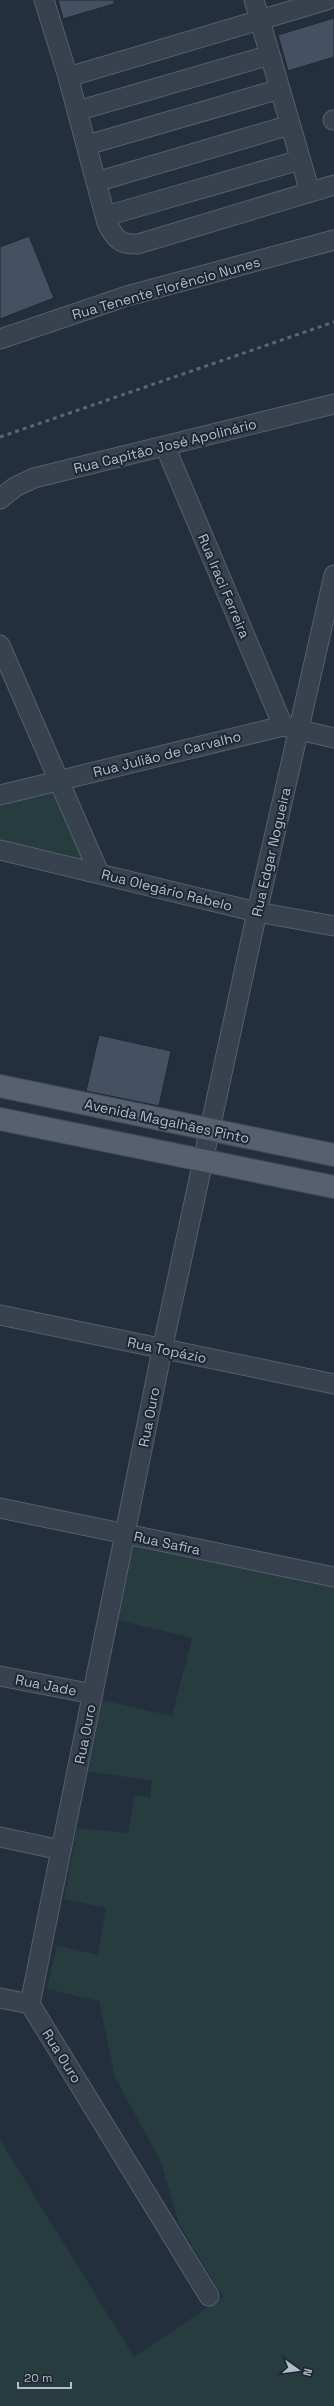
<svg xmlns="http://www.w3.org/2000/svg" width="334" height="2406" viewBox="0 0 334 2406" font-family="'Space Grotesk',sans-serif">
  <rect width="100%" height="100%" fill="#242f3e"/>
  <path fill="#263c3f" d="M60,781L99,873L0,850V794Z
    M129,1543L334,1584V2406H0V2140L134,2357L223,2297L180,2226L161,2162L115,2077L99,2001L47,1989L57,1945L98,1955L106,1908L64,1899L77,1828L128,1833L135,1795L150,1798L152,1781L88,1771L102,1700L172,1716L192,1638L113,1619Z"/>
  <path fill="#455162" stroke="#1f2835" d="M58,0H114V4L63,19Z
    M334,18V57L288,71L278,35Z
    M29,236L54,298L0,319V247Z
    M99,1035L171,1051L159,1106L86,1091Z"/>
  <g fill="none" stroke-linecap="round" stroke-linejoin="round">
    <defs>
      <path id="minor" d="M44,0L68,77L107,223C115,239 120,245 138,244L334,185
        M254,0L310,192
        M68,77L327,0
        M77,111L270,55
        M333,120H334
        M87,145L280,89
        M96,182L290,125
        M106,216L300,160
        M0,339L127,296L334,240
        M165,446L283,726
        M0,499L15,487L34,478L334,404
        M0,645L99,873
        M0,795L283,726L334,738
        M0,850L257,912L334,926
        M0,1315L334,1384
        M0,1508L334,1577
        M0,1676L93,1694
        M0,1837L61,1850
        M0,1998L30,2004
        M209,2296L30,2004L162,1350L257,912L334,575"/>
      <path id="major" d="M0,1086L334,1155
        M0,1119L334,1187"/>
    </defs>
    <use href="#minor" stroke="#565f6c" stroke-width="21"/>
    <use href="#major" stroke="#414a57" stroke-width="24"/>
    <use href="#minor" stroke="#38414e" stroke-width="19"/>
    <use href="#major" stroke="#56606e" stroke-width="22"/>
    <path stroke="#5a6575" stroke-width="3" stroke-dasharray="4 4" stroke-linecap="butt" d="M0,437L334,322"/>
  </g>
  <g text-anchor="middle" stroke-width="4" stroke-linejoin="round" paint-order="stroke">
    <g font-size="14" fill="#b4bcc9" stroke="#1d2633">
      <text transform="translate(166 288) rotate(-16)" y="5">Rua Tenente Florêncio Nunes</text>
      <text transform="translate(165 446) rotate(-14)" y="5">Rua Capitão José Apolinário</text>
      <text transform="translate(224 586) rotate(67)" y="5">Rua Iraci Ferreira</text>
      <text transform="translate(167 754) rotate(-14)" y="5">Rua Julião de Carvalho</text>
      <text transform="translate(271 852) rotate(-77)" y="5">Rua Edgar Nogueira</text>
      <text transform="translate(167 890) rotate(14)" y="5">Rua Olegário Rabelo</text>
      <text transform="translate(167 1121) rotate(12)" y="5">Avenida Magalhães Pinto</text>
      <text transform="translate(167 1350) rotate(12)" y="5">Rua Topázio</text>
      <text transform="translate(149 1417) rotate(-79)" y="5">Rua Ouro</text>
      <text transform="translate(167 1543) rotate(12)" y="5">Rua Safira</text>
      <text transform="translate(46 1685) rotate(11)" y="5">Rua Jade</text>
      <text transform="translate(85 1734) rotate(-79)" y="5">Rua Ouro</text>
      <text transform="translate(62 2056) rotate(58)" y="5">Rua Ouro</text>
    </g>
  </g>
  <g transform="translate(298 2370) rotate(104)" stroke="#1d2633" stroke-width="3" paint-order="stroke">
  <path d="M0-3L7 15L0 10L-7 15Z" fill="#b4bcc9"/>
  <text y="-6" font-size="11" font-weight="bold" text-anchor="middle" fill="#b4bcc9">N</text>
  </g>
  <path d="M18 2382v6h53v-6" fill="none" stroke="#b4bcc9" stroke-width="2"/>
  <text x="24" y="2382" font-size="12" fill="#b4bcc9" stroke="#1d2633" stroke-width="3" paint-order="stroke">20 m</text>
</svg>
